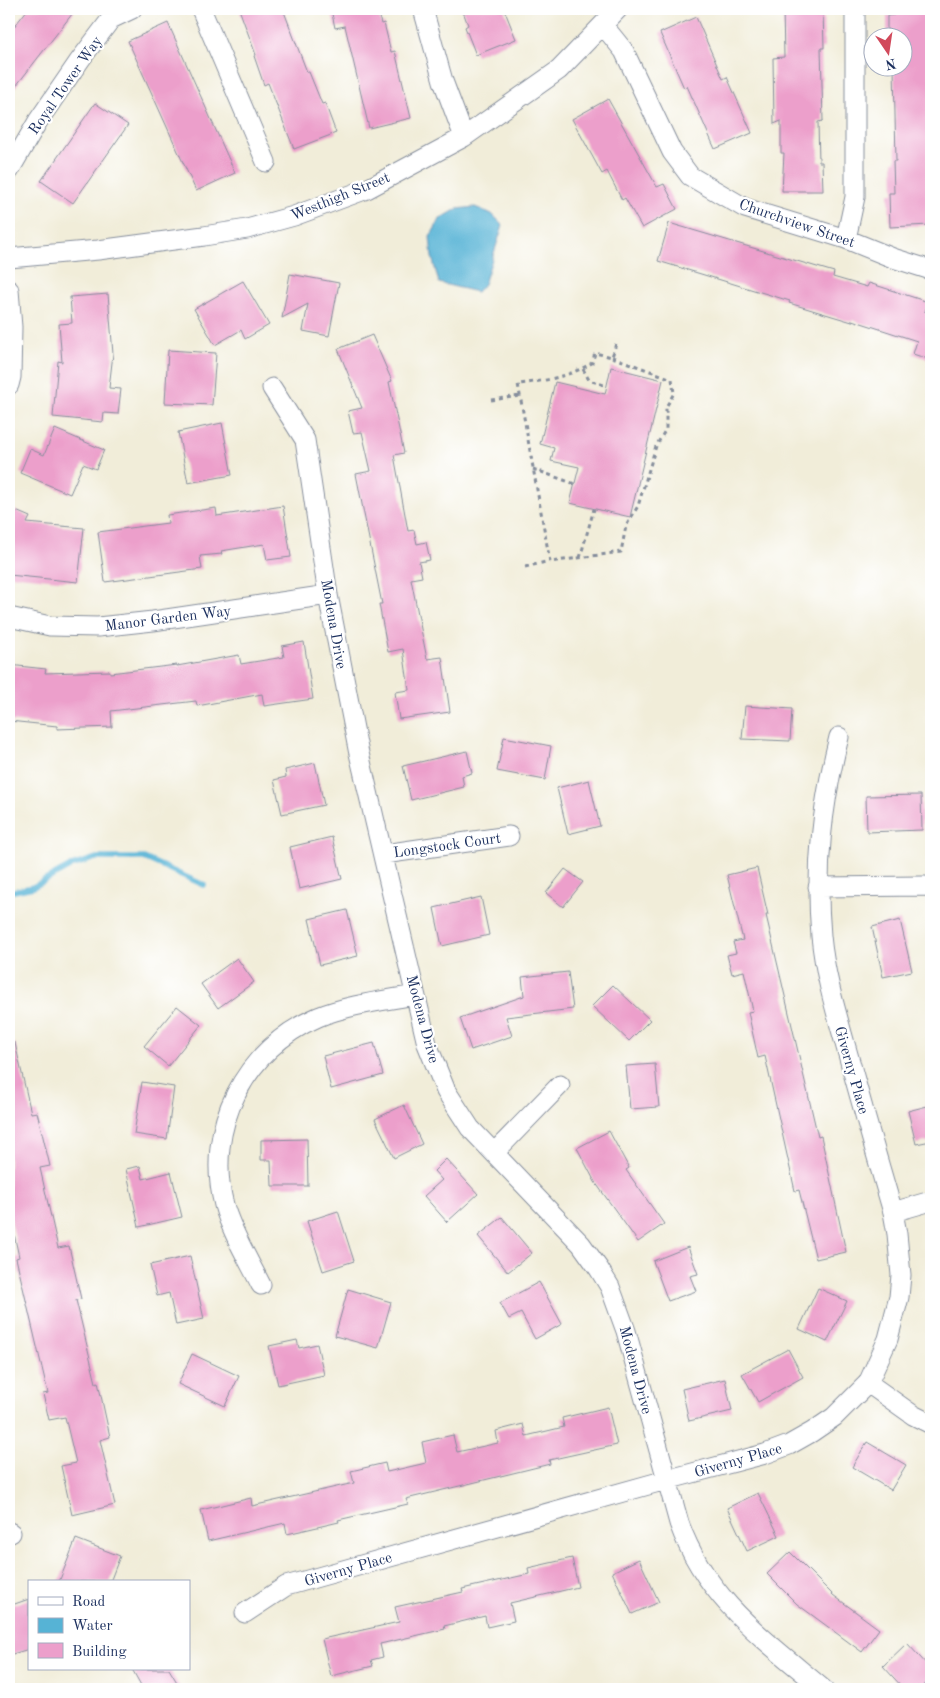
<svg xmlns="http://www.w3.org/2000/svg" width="940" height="1698" viewBox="0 0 940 1698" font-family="'Old Standard TT',serif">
  <rect width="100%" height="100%" fill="#fff"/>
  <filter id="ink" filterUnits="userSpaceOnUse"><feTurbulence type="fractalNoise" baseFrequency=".02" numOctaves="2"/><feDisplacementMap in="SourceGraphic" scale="10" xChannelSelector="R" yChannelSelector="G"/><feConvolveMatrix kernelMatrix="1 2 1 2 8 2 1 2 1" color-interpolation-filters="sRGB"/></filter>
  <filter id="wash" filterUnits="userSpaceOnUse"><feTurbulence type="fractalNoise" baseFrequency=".0096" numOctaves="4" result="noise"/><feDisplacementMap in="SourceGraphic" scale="20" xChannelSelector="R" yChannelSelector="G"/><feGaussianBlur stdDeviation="1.12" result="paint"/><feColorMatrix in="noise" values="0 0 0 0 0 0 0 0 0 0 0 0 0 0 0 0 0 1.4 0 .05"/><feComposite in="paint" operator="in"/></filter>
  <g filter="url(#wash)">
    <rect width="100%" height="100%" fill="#f1edd9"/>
    <path fill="#56b3d5" stroke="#38719a" d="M475,207L492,214L503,225L484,284L477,292L439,283L432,257L430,237L440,219L457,209Z"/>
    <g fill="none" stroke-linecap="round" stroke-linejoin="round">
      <path stroke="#56b3d5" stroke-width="5.5" d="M9,892L33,887L71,866L96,858H144L204,885"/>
    </g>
    <g id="blocks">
      <path fill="#ec9fcb" d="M28,9H76L9,95V33Z
        M239,9H283L307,72H309L322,104L325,103L336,133L294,149L268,83L264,85L254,56L256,55Z
        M331,9H377L381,24L384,23L391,52L395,51L411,118L369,128L345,26L335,28Z
        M462,9H504L516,39L476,55L465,27L468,25Z
        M783,9H823L824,48H821L823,121L818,122L819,162H822L823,191H782L784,153H781V121L774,124L773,58L784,57Z
        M894,9H928L929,61H931V124H928L930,225L890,227L889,193H894L893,161H896L894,68H902V38H887V16L894,15Z
        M696,17L723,79L727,77L752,133L715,149L687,86L684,88L660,33Z
        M168,23L235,173L196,191L128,41Z
        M608,99L657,187L664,184L677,209L642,228L625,198L622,200L607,171L602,174L572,119Z
        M95,103L128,125L73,203L41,181Z
        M669,223L834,272L833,277L867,287L869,283L928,302L925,312L928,306H931V360L913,354L917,341L852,320V322L789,303L790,301L658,261Z
        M290,274L339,283L329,336L303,331L308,304L282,318Z
        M243,281L269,325L245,339L241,330L215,345L194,309Z
        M108,294L113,354L109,388L121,389L118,414L104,413L103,422L53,417L58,361L62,362L59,324L72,323L70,297Z
        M372,335L392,381L389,382L404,453L394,455L408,531L414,530L417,544L426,542L430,560L419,562L422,577L411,579L427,659L442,657L450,712L399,719L395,692L409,690L403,649L388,652L379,604H382L356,474L371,471L362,432L353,433L348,411L362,408L338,349Z
        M168,350L216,353L212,405L165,403Z
        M611,367L663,380L630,517L570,503L579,467L551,461L554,448L540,444L555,382L605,394Z
        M222,423L232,475L188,483L178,432Z
        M55,429L104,450L96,469L83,464L70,494L20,473L30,449L44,455Z
        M283,506L291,557L267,560L264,544L221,551L222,554L200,556L202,569L105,582L98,532L168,523L167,515L216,508L217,516Z
        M9,508L30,517L27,523L84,528L78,582L9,575Z
        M304,642L313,699L264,706L262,694L197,706L196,701L111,711L112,727L57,729V726L9,721V665L46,669L45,673L110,671V673L177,665V666L239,655L241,664L284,657L282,646Z
        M745,706L792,709L790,741L742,739Z
        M504,737L551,746L545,780L497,771Z
        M467,751L472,773L462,776L464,787L411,800L403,766Z
        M315,763L324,805L282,814L274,780L286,777L285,770Z
        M589,780L600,826L568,834L557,788Z
        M921,795L922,830L867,832L866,796Z
        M332,837L342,879L299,889L290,847Z
        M757,868L768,915H766L818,1137L821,1136L846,1252L816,1259L799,1190L795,1191L765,1056L758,1058L748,1012L753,1011L744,971L732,974L727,955L736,953L733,942L743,940L727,875Z
        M565,869L583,882L563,907L546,893Z
        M481,897L489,935L442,946L434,908Z
        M347,910L358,956L320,965L309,919Z
        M900,920L912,971L883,977L872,927Z
        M237,958L254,982L218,1008L201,984Z
        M568,972L573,1009L506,1017L512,1036L471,1050L460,1018L524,996L522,977Z
        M613,985L650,1020L629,1041L592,1006Z
        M177,1006L201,1025L168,1066L144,1046Z
        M9,1043H15L31,1113L37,1112L50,1166L40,1168L58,1248L69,1246L81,1299L76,1300L96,1383L98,1382L110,1437L100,1440L115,1505L72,1515L61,1466L76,1463L65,1417L49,1420L43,1394L48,1393L16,1258L19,1257L9,1211Z
        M374,1043L383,1075L331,1089L323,1056Z
        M655,1064L659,1107L630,1109L626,1066Z
        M142,1082L174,1087L167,1139L134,1134Z
        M404,1105L422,1144L394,1158L375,1119Z
        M931,1105V1141L916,1144L908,1111Z
        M609,1131L629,1168L626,1170L664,1224L638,1242L595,1182L577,1148Z
        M307,1139L308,1186H272L271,1160H261V1140Z
        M446,1159L478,1194L447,1222L424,1196L442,1180L434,1171Z
        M140,1166L143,1179L171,1172L182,1217L139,1227L126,1169Z
        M338,1211L354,1261L323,1271L307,1221Z
        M502,1217L532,1253L508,1272L478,1236Z
        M688,1247L698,1274L690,1276L696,1291L668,1301L653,1261Z
        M190,1256L204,1319L176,1325L169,1293L157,1296L150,1265Z
        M539,1282L562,1324L535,1339L521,1313L509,1319L500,1303Z
        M818,1288L847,1301L827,1342L799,1329Z
        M348,1289L391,1302L378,1348L335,1336Z
        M297,1340L299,1348L317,1344L324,1375L278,1385L269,1346Z
        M788,1349L803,1377L758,1402L742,1374Z
        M192,1354L239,1376L225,1406L178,1384Z
        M725,1379L732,1411L689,1421L682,1389Z
        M608,1407L617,1445L549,1460L550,1464L406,1499L408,1504L338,1520L339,1522L287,1534L285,1523L208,1541L201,1510L251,1498L252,1506L354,1483L351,1471L385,1463L387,1472L426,1463L422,1442L453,1435L457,1452L498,1443L496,1431L523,1424L526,1436L564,1427L562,1418Z
        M867,1442L906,1465L891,1490L852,1467Z
        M758,1493L779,1536L747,1551L727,1508Z
        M76,1539L120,1556L110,1582H59Z
        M790,1552L833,1595L879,1629L862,1652L797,1604L767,1574Z
        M572,1558L578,1587L510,1603L514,1621L487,1627L485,1616L444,1626L445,1629L380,1644L383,1657L371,1660L373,1666L331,1676L322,1639L399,1622L395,1607L463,1592L462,1589L529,1574L528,1568Z
        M639,1559L659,1602L632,1614L612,1572Z
        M29,1599V1649L9,1655V1606Z
        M907,1643L931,1669V1679L920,1689H904L883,1666Z
        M132,1669H169L181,1689H143Z"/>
    </g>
  </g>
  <g filter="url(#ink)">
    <use href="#blocks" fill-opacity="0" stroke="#868e9c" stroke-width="1"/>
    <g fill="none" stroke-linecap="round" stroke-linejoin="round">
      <defs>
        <path id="minor" d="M201,9L266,162
          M423,9L443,81L464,137
          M603,25L624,51L672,152L690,176L745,208L846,239L893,258L931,270
          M9,171L38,121L80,60L111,19L132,9
          M846,239L855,197V9
          M9,258L98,250L204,236L247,229L294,216L367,189L464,137L559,70L618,9
          M9,290L12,327L11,377L9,385
          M272,388L305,440L328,595L358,749L427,1044L446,1091L470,1128L581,1244L599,1269L610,1287L626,1331L679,1523C706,1599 764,1639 823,1689
          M9,617L50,626L98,627L153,621L328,595
          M384,854L509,836
          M818,887L925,886L931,887
          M494,1153L560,1085
          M893,1212L931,1201
          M261,1285C249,1261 231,1231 224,1205C204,1128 245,1048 318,1017C348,1005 382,1001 415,995
          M868,1383L913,1415L931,1424
          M9,1532L11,1533
          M245,1613L286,1586L666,1480L765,1454L789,1445L812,1432L834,1417L868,1383L888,1339L899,1297L901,1275L897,1234L893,1212C878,1161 863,1109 849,1058C838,1018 825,978 821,936C815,867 822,805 839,737"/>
      </defs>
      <use href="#minor" stroke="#868e9c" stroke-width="21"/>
      <path stroke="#868e9c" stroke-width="3" stroke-dasharray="4 4" stroke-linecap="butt" d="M612,357L672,379L674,393L666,407V429L656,446L638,506L626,526L621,552L550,562L518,384C545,381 568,377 592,363L595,353L612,357L617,340
        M583,369L589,380L607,386
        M491,400L520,396
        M533,469L575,484
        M580,558L594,509
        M525,567L550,561"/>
      <use href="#minor" stroke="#fff" stroke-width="19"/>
    </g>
  </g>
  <g text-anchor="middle" stroke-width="4.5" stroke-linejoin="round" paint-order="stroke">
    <g font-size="15" fill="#1b2f5e" stroke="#fff">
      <text transform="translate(65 85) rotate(-55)" y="5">Royal Tower Way</text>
      <text transform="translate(340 196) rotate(-22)" y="5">Westhigh Street</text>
      <text transform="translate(797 223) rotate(19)" y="5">Churchview Street</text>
      <text transform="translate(168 618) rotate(-7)" y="5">Manor Garden Way</text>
      <text transform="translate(334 624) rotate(80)" y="5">Modena Drive</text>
      <text transform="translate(447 845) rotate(-8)" y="5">Longstock Court</text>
      <text transform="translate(423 1019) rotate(75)" y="5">Modena Drive</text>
      <text transform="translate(852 1070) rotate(74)" y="5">Giverny Place</text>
      <text transform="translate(636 1370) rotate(75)" y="5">Modena Drive</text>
      <text transform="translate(738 1460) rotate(-16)" y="5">Giverny Place</text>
      <text transform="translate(348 1569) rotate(-16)" y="5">Giverny Place</text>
    </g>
  </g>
  <rect width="940" height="1698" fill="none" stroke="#fff" stroke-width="30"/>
  <rect x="28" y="1580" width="162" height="90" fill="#ffffff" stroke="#a4acbf"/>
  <rect x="38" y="1597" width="25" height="8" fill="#ffffff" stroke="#a4acbf"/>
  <text x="72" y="1606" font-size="15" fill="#1b2f5e">Road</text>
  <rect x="38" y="1618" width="25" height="15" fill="#56b3d5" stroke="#a4acbf"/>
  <text x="72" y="1630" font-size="15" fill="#1b2f5e">Water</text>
  <rect x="38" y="1643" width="25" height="15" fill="#ec9fcb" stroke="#a4acbf"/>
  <text x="72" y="1656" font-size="15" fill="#1b2f5e">Building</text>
  <g transform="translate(888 52) rotate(167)"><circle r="24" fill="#ffffff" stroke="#a4acbf"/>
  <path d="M0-4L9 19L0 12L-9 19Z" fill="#d1495b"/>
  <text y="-8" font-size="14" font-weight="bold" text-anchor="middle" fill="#1b2f5e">N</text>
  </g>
</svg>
